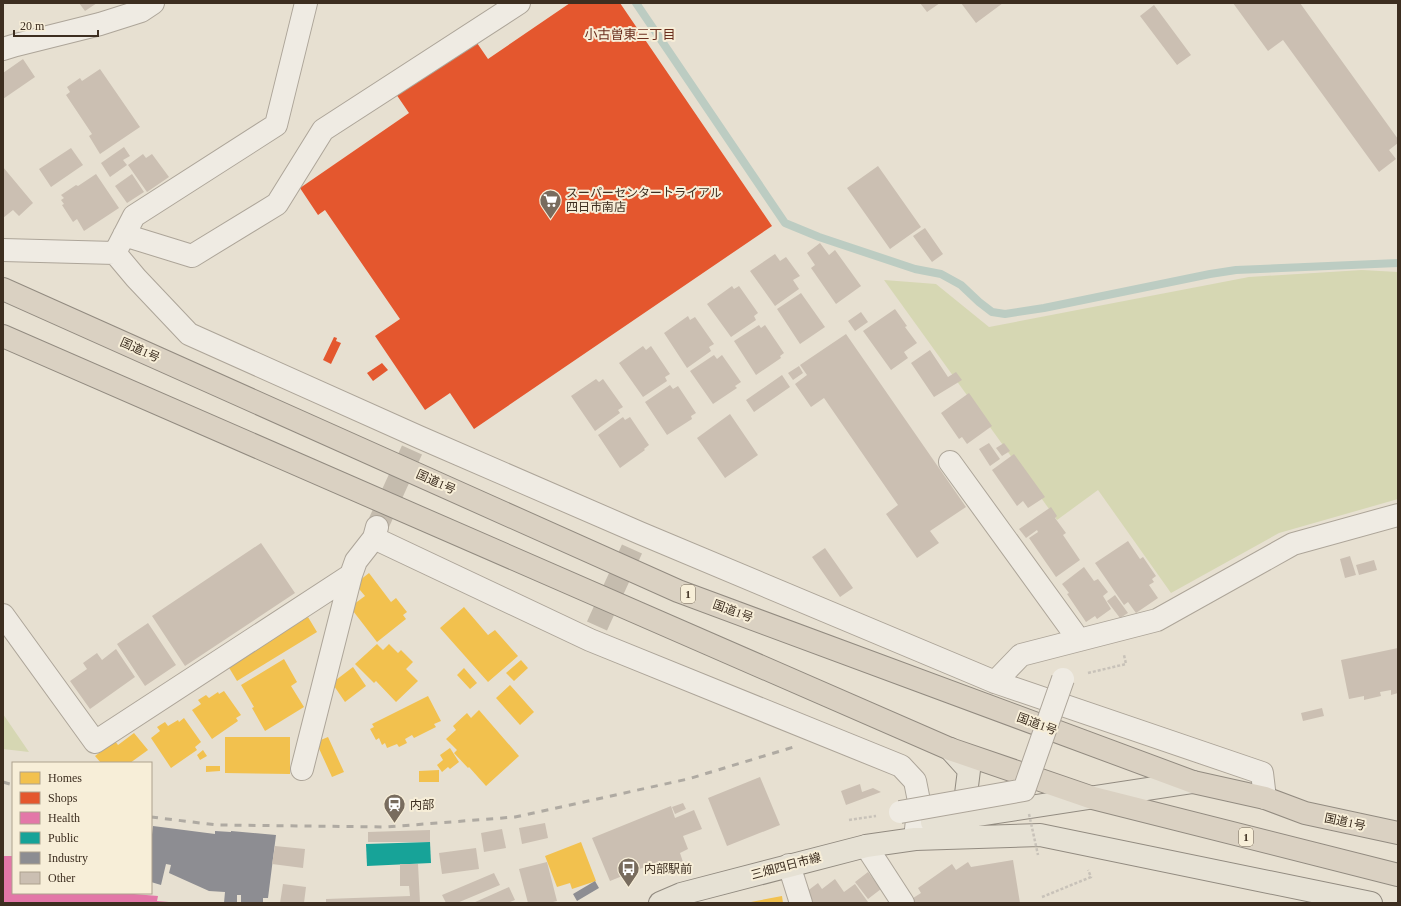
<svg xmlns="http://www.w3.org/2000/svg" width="1401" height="906" viewBox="0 0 1401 906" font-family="'Times New Roman','Noto Sans JP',serif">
  <rect width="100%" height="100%" fill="#e7e0d1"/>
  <path fill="#d6d7b3" d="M1362,270L1398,272V499L1279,533L1171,593L1098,490L1057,520L884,280L936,284L989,327L1249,277Z
    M3,714L29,752L3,749Z"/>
  <path fill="#f2c14e" d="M369,573L391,602L396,598L407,612L403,615L406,619L377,642L350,607L365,596L355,584Z
    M464,607L488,635L495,630L518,656L488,682L440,628Z
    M308,617L317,632L237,681L228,666Z
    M377,644L383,650L389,644L398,653L401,650L413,662L406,669L418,681L396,702L376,681L374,683L355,664Z
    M284,659L297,682L291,686L304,707L265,731L252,708L254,707L241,685Z
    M521,660L528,668L514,681L506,673Z
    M353,667L366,686L345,702L332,683Z
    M464,668L477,683L470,689L457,675Z
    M510,685L534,712L520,725L496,698Z
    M224,691L241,715L236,718L238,721L212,739L192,710L201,704L198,700L206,695L209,698L218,692L219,694Z
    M428,696L441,721L434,724L436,727L414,738L412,735L405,739L407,743L399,747L397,744L387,748L385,743L382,745L379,738L376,740L370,729L374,727L372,724Z
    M479,710L519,756L486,786L469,767L468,768L454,753L457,750L446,739L456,730L453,726L467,713L471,718Z
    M184,718L201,742L195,747L197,750L171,768L151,738L160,731L157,727L165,722L168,726L178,720L179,722Z
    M134,733L148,750L130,763H101L95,756L115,741L118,745Z
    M225,737H290V774L225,773Z
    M328,737L344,772L332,777L316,742Z
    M450,748L459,762L450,769L448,767L442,772L437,765L443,760L440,755Z
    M203,750L207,756L200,760L197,755Z
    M206,766H220V771L206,772Z
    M439,770V782H419V771Z
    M581,842L596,881L572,889L570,883L557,887L545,856Z
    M782,896L783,903H751V902Z"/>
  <path fill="#e4572e" d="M570,3H620L772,226L474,429L450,393L425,410L375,336L400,319L325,210L318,215L300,188L409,113L396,94L475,40L488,59Z
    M334,337L337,338L336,341L341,343L331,364L323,360Z
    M382,363L388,370L373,381L367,373Z"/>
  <path fill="#e377a8" d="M3,856H13V893H122L158,896L157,901L169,902V903H3Z"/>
  <path fill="#17a398" d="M430,842L431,863L367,866L366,844Z"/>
  <path fill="#8d8d92" d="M153,826L215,834V831L231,832V831L276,835L268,898H263V903H241V895H237V903H224L225,892L209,891L169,873L171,865L166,864L161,885L151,882V843Z
    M595,881L599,888L577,901L573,894Z"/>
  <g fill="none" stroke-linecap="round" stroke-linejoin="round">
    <path stroke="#bcccc2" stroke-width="8" d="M636,3L785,223L819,237L915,269L941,274L961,285L979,302L992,312L1005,314L1044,308L1210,274L1236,270L1398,263"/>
  </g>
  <path fill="#cbbfb2" d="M79,3H97L85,11Z
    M920,3H940L927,12Z
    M961,3H1003L976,23Z
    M1233,3H1300L1398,139V143L1389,150L1396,159L1379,172L1283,40L1268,51Z
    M1154,5L1191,55L1177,65L1140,16Z
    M23,59L35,77L3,99V73Z
    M100,69L140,127L100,154L89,136L92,134L66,95L70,92L67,87L80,78L82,81Z
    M124,147L130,156L123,160L127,165L110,177L101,163Z
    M71,148L83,165L51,187L39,169Z
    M143,154L146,158L152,154L169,177L147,192L128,165Z
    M878,166L921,227L890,249L847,188Z
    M3,167L33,203L19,216L13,210L3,218Z
    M96,174L119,208L84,231L77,219L73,222L62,205L64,204L61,200L64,198L61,195L76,185L78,186Z
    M132,174L144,192L127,203L115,186Z
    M925,228L943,254L932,262L913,236Z
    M820,243L829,255L835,250L861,286L836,304L811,268L815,265L807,253Z
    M775,254L780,261L786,257L800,276L793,280L799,289L775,306L750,271Z
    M732,286L734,289L739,286L758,313L754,316L756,320L731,337L707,304Z
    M801,293L825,327L800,344L777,309Z
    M895,309L907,326L905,327L917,343L904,352L908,358L891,370L863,331Z
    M861,312L868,322L855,331L848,321Z
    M688,316L690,320L695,317L714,344L709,347L711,351L687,368L664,333Z
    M759,325L761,328L765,325L784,353L780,356L781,358L756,375L734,341Z
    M846,334L966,507L930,531L939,543L917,558L886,514L898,505L824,398L811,407L795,384L807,375L800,365Z
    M643,346L646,350L651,346L670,374L665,377L667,381L643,397L619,363Z
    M930,350L948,377L956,372L962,380L934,397L911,363Z
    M714,355L717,359L722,355L741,382L735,386L737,388L713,404L690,371Z
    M799,366L803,373L793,380L788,373Z
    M782,375L790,387L754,412L746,400Z
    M596,379L599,382L603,379L623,407L618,410L620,413L595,431L571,396Z
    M670,385L673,389L678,386L696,413L691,416L692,419L667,435L645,402Z
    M969,393L992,426L967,444L962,437L959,439L941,413Z
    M730,414L758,455L725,478L697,438Z
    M623,417L625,420L630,417L649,445L644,449L645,450L620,468L598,435Z
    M989,443L1000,459L990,466L979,449Z
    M1004,443L1010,451L1002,456L996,448Z
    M1014,454L1045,497L1028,508L1023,501L1017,506L992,470Z
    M1051,507L1057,516L1055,518L1066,533L1063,535L1080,560L1056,577L1029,538L1038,532L1037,530L1026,538L1019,529Z
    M1128,541L1140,559L1143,557L1156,576L1152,579L1154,582L1149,585L1158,598L1136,613L1128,602L1124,605L1095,563Z
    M261,543L295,593L185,666L152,616Z
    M825,548L853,588L840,597L812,557Z
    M1350,556L1356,575L1345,578L1340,559Z
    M1374,560L1377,570L1359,575L1356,565Z
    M1084,567L1094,581L1098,579L1108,592L1103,596L1111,609L1097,619L1095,616L1086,622L1067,594L1069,593L1062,584Z
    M1115,595L1128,613L1120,618L1107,601Z
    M148,623L176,665L145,686L117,644Z
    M1398,648V693L1391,695V690L1380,692L1381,696L1364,700V696L1349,699L1341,660Z
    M116,649L135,677L90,709L70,681L87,669L83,663L97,653L102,660Z
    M1322,708L1324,716L1303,721L1301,713Z
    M760,777L780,825L727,846L708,798Z
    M860,784L862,792L873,788L881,792L846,805L841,791Z
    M683,803L686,809L675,814L672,807Z
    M671,806L675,818L694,810L702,829L683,836L688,849L680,853L683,862L655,871L652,864L610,881L592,838Z
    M545,823L548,838L522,844L519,828Z
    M502,829L506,848L484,852L481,833Z
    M430,830V842H368V832Z
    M275,846L305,849L303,868L272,864Z
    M476,848L479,869L442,874L439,853Z
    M1013,860L1020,903H912L910,900L921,893L918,888L952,864L956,870L968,862L971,867Z
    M547,862L557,901L549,903H528L519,869Z
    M400,864H418L420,903H326V899L410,896L409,886H400Z
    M868,872L881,889L868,899L855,882Z
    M494,873L500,885L457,903H446L442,895Z
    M835,879L844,892L855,884L868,902L808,903L806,892L818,883L822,889Z
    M283,884L306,887L304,903H280Z
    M509,887L515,900L507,903H473Z"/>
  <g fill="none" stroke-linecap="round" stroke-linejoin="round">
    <path stroke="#c5bcae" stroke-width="22" stroke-dasharray="22 11" stroke-linecap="butt" d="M377,527L412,450
      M597,626L632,549"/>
    <defs>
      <path id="minor" d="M3,49L16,45L100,24L141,11L153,3
        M124,235L192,256L277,204L323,130L519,3
        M118,247L134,216L276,125L306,3
        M3,250L115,253L136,278L189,334L419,437L640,533L995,682L1262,773L1265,798
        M950,462L1079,640
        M374,538L590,640L901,766L915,781L919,801L915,839
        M3,615L95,742L351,575
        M995,682L1021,655L1157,620L1293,544L1398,515
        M302,769L351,575L356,561L374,538L377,527
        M866,846L903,903
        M789,865L801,903"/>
      <path id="major" d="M950,749L969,770L966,794L959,811L954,814
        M932,822L1193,782
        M660,903L681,894L866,846L915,839L1040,835L1371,903"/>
      <path id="highway" d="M3,289L678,591L1193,782L1265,798L1305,813L1398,833
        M3,336L950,749L1093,798L1398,875"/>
    </defs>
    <use href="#minor" stroke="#ada599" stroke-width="24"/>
    <use href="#major" stroke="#928b80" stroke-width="24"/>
    <use href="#highway" stroke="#928b80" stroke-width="24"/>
    <path stroke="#c8c2b9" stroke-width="2.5" stroke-dasharray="3 2" stroke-linecap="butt" d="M1088,673L1126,664L1124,655
      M849,820L876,816
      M1042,897L1091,877L1088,870"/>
    <use href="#minor" stroke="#efebe3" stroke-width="22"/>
    <use href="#major" stroke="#e6e1d4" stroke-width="22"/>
    <use href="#highway" stroke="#dad1c2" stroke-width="22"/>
    <path stroke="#afaaa2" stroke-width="3" stroke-dasharray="7 7" stroke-linecap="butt" d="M3,782L13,785
      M151,817L217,825L386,827L515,817L688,779L797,746"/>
    <defs>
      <path id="minor-bridge" d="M900,812L1024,790L1063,679"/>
    </defs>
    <use href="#minor-bridge" stroke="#ada599" stroke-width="24" stroke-linecap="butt"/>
    <path stroke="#c8c2b9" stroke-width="2.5" stroke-dasharray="3 2" stroke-linecap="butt" d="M1029,814L1038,855"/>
    <use href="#minor-bridge" stroke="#efebe3" stroke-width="22"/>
  </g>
  <defs>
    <symbol id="supermarket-pin" viewBox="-11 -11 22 30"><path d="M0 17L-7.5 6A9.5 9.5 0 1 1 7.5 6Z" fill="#786c5e" stroke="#f7eed8"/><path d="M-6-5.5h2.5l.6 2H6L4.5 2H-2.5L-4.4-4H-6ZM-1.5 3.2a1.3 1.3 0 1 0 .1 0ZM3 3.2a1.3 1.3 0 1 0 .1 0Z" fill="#fff"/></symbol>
    <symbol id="station-pin" viewBox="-11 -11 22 30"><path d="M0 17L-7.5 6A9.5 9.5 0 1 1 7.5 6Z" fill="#786c5e" stroke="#f7eed8"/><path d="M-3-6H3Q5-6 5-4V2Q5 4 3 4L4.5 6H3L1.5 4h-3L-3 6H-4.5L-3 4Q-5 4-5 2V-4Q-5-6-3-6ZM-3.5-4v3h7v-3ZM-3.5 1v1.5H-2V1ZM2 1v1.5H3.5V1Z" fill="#fff"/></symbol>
    <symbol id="bus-pin" viewBox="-11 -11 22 30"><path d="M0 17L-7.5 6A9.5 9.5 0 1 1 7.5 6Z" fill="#786c5e" stroke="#f7eed8"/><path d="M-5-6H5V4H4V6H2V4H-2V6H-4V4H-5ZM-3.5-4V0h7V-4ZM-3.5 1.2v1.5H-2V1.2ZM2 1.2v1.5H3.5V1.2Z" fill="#fff"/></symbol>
  </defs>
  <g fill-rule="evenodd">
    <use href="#supermarket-pin" x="538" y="188" width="25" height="34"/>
    <use href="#station-pin" x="382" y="792" width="25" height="34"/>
    <use href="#bus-pin" x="616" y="856" width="25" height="34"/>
  </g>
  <g text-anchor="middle" stroke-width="4" stroke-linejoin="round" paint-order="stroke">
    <g fill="#f7eed8" stroke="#756857" stroke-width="1">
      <rect x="681" y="585" width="14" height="18" rx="3"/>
      <rect x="1239" y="828" width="14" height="18" rx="3"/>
    </g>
    <g font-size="11" font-weight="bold" fill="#3d2e20">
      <text x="688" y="598">1</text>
      <text x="1246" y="841">1</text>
    </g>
    <g font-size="12" fill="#3d2e20" stroke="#f7eed8" text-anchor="start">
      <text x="566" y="197">スーパーセンタートライアル<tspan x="566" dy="14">四日市南店</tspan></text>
      <text x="410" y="809">内部</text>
      <text x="644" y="873">内部駅前</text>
    </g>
    <g font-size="12" fill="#3d2e20" stroke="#f7eed8">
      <text transform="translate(140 350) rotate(24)" y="4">国道1号</text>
      <text transform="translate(436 482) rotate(24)" y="4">国道1号</text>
      <text transform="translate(733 611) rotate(20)" y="4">国道1号</text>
      <text transform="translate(1037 724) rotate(20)" y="4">国道1号</text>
      <text transform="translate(1345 822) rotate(12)" y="4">国道1号</text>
      <text transform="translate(786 866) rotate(-15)" y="4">三畑四日市線</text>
    </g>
    <g font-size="13" fill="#6b2e1e" stroke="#f7eed8">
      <text x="630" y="39">小古曽東三丁目</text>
    </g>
  </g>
  <rect width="1401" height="906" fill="none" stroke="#3d2e20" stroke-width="8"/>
  <rect x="12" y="762" width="140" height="132" fill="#f7eed8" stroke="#ada18e"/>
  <rect x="20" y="772" width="20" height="12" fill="#f2c14e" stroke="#ada18e"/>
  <text x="48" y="782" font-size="12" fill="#3d2e20">Homes</text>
  <rect x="20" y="792" width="20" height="12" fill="#e4572e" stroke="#ada18e"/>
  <text x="48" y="802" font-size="12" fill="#3d2e20">Shops</text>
  <rect x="20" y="812" width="20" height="12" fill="#e377a8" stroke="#ada18e"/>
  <text x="48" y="822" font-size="12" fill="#3d2e20">Health</text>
  <rect x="20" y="832" width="20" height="12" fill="#17a398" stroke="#ada18e"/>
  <text x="48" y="842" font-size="12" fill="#3d2e20">Public</text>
  <rect x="20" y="852" width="20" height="12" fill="#8d8d92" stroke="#ada18e"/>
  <text x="48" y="862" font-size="12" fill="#3d2e20">Industry</text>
  <rect x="20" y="872" width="20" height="12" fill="#cbbfb2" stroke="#ada18e"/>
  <text x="48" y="882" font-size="12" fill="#3d2e20">Other</text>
  <path d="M14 30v6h84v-6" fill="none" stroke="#3d2e20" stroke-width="2"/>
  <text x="20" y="30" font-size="12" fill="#3d2e20" stroke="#f7eed8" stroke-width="3" paint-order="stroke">20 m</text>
</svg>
